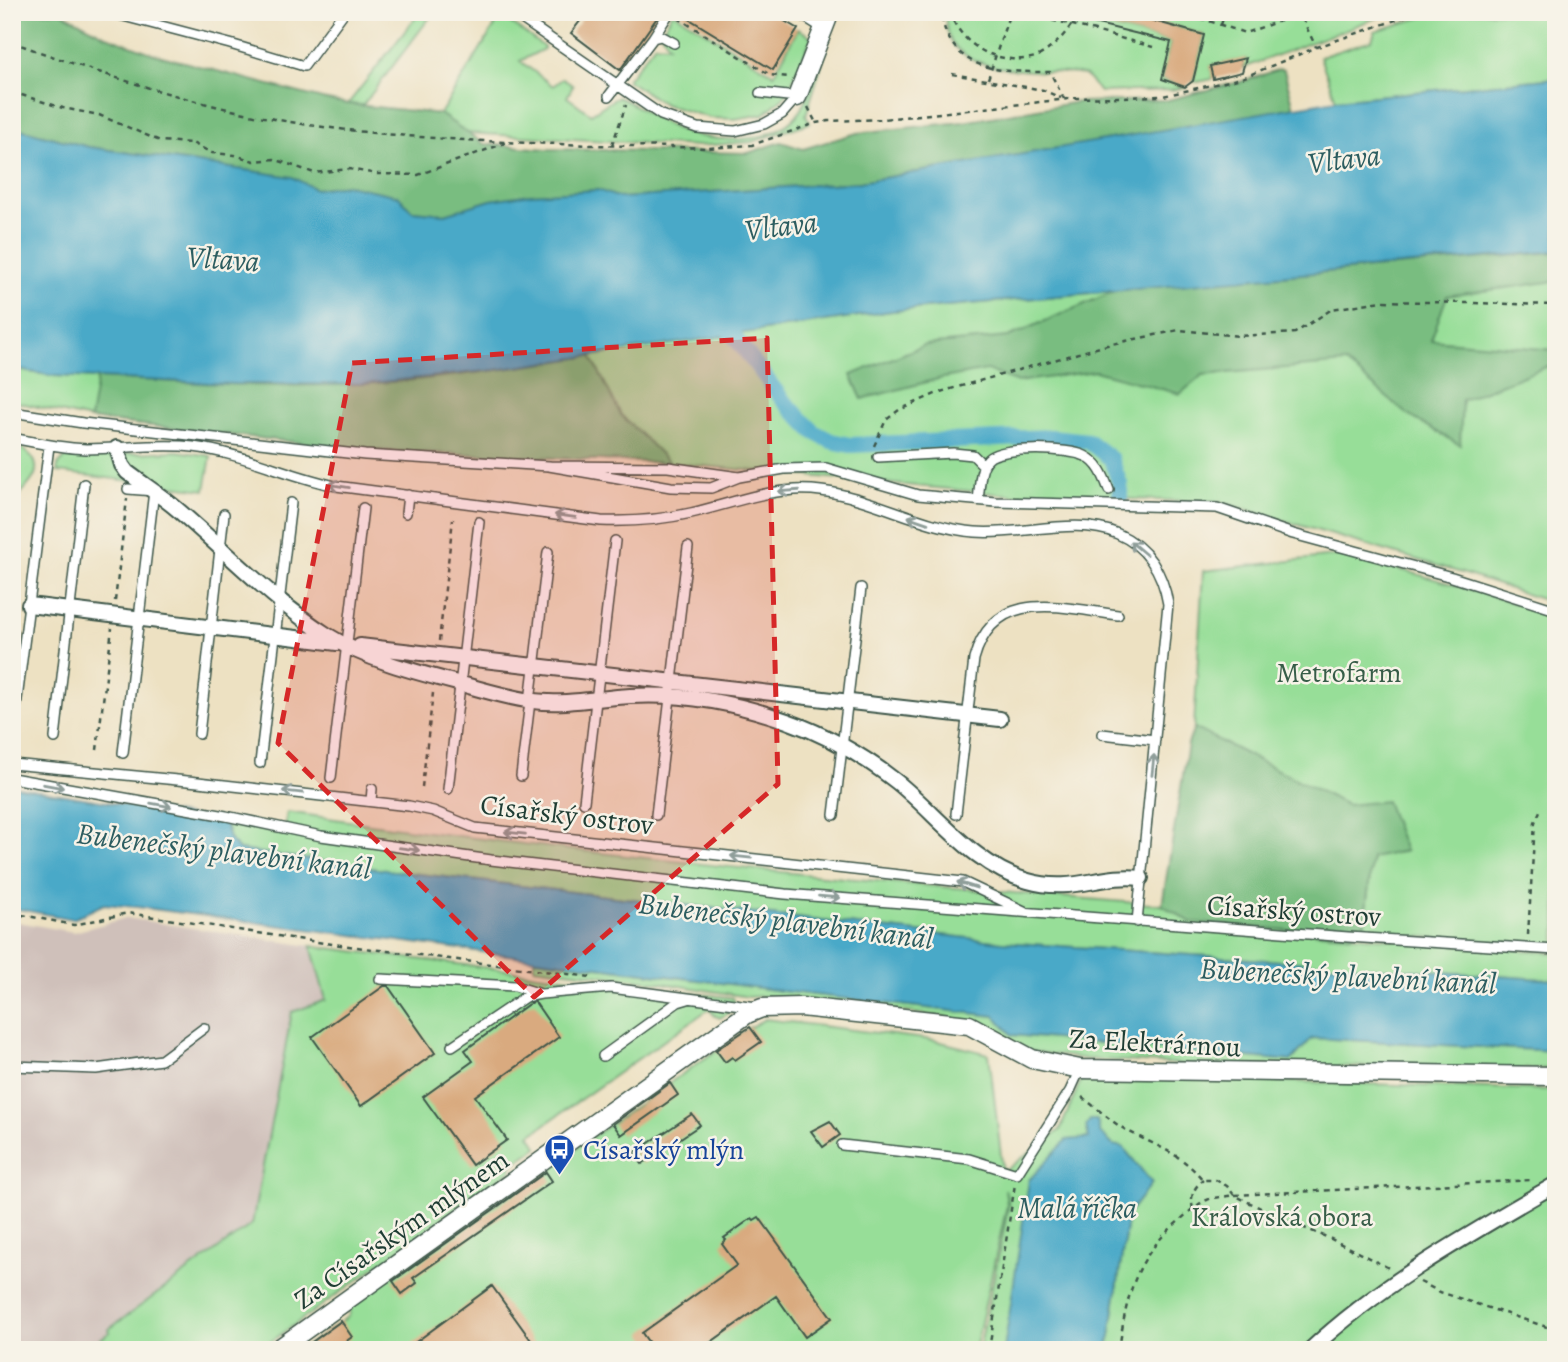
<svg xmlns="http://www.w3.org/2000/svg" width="1568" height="1362" viewBox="0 0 1568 1362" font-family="Alegreya,serif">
  <rect width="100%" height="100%" fill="#f7f3e8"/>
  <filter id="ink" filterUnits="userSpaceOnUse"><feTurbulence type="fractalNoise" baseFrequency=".0143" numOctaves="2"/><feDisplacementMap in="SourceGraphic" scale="14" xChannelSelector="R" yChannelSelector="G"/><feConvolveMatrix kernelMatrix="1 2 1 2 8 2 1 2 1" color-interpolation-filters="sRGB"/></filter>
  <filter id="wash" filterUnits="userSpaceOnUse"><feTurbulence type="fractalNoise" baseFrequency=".00686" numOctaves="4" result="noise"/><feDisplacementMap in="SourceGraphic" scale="28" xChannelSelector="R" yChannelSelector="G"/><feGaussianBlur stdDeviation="1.57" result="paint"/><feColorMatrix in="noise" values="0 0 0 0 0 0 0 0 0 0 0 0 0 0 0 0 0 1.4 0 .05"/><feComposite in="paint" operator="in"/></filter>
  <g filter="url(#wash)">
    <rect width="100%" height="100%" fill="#ede1c2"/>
    <path fill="#cfc0ba" d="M126,918L311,946L326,1000L292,1012L252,1224L109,1329L110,1332L85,1350H12V921L74,932Z"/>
    <path fill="#97de98" stroke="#5b8e66" stroke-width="2" d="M420,12H434L363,105L348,104Z
      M673,12L774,74L798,29L812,37L786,95L764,114L735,119L710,118L664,104L627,80L655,44L669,45L661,33Z
      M944,12H1091L1089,22L1171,42L1162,79L1185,87L1171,90L1100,92L1085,75C1048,68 969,79 949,37C945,29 947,21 944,12Z
      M1122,12H1392L1243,68L1246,59L1211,66L1213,79L1198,82L1193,81L1204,35Z
      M1440,12H1556V78L1336,100L1320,57L1372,40L1375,31Z
      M501,16L544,47V49L520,61L553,86L563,78L573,86L567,97L591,114L617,97C637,104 655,119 674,128C710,143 770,147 797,115C811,97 811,73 824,56L806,115L810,123L751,142L697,146L466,133L440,114Z
      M1556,251V604L1462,573L1221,502L1012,495L670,463L365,450L90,419L12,401V369L54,376L234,384H363L496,370L892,311Z
      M12,445C26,448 42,461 34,477C29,486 19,495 12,503Z
      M177,451L211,456L205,490L57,472L58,465L65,458L76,456Z
      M1342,555C1415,572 1485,593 1556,617V945L1372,934L1364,927L1372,858L1405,851L1347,805L1194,728L1203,571Z
      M287,812C577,856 870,882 1162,905L1191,922L1556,953V980L1002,942L385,870L239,850L229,839L226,820L284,835Z
      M311,946L733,998L737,1007L720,1018L715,1016L709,1009L530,1135L538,1147L510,1166L512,1170L259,1350H85L110,1332L109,1329L252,1224L292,1012L326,1000Z
      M534,959L790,992L995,1016L1013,1035L1291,1061L1312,1038L1556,1051V1069L1201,1065L1086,1059L1030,1051L947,1017L767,996L749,997L656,982L534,967Z
      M765,1019L933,1040L989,1054L1003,1172L1060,1130L1083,1075L1556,1090V1350H1108L1128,1214L1152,1183L1100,1133L1098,1125L1090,1138L1011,1308L1004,1350H979L1009,1204L1005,1189L1007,1205L975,1350H300L349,1316L351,1306L390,1277L750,1027Z"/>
    <path fill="#79bd80" stroke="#4c7d5a" stroke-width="2" d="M12,12H61L104,35L154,54L322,99L348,104L440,114L484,144L548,149L748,153L781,142L803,149L857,133L963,122L1078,102L1168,100L1247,80L1280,69L1284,70L1294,108L860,182L620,198L598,190L531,194L491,200L445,214L412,211L398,196L347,185L315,189L291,177L89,147L12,127Z
      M1556,252V281L1447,296L1431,340L1556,350V363L1462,400L1460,445L1408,415L1346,363L1203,375L1180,394L1095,371L1017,382L987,370L938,379L862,399L851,375L925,345L1008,337L1117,290Z
      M591,356L621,415L670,463L365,450L90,419L97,378C185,382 275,389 363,384C439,380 516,367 591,356Z
      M1194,728L1347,805L1386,801L1405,851L1372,858L1364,927L1350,935L1191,922L1162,905L1188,744Z"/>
    <path fill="#49a9c8" stroke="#34737e" stroke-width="2" d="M1556,78V251L892,311L496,370L363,384H234L54,376L12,369V127L89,147L292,177L315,189L347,185L399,196L412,211L445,214L491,200L531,194L598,190L620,198L860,182L1336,100Z
      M12,786L225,822L229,839L239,850L385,870L1002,942L1556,980V1051L1312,1038L1291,1061L1012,1035L995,1016L790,992L137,907L104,904L73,919L12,908Z
      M1090,1120H1097L1100,1133L1113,1145L1123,1147L1152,1183L1128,1214L1108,1350H1004L1029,1180L1066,1140L1089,1138L1086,1126Z"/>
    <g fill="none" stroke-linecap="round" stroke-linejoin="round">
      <path stroke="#49a9c8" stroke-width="16" d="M720,318L782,399L814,432L831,441L850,445L1051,437L1088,441L1111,459L1120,484V498"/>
    </g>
    <g id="blocks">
      <path fill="#d9aa7f" d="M587,12H661L620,70L571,33Z
        M678,12H769L798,29L773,70Z
        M1069,12H1122L1204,35L1193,81L1185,87L1162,79L1171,42L1069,17Z
        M1246,58L1242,72L1213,79L1210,66Z
        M384,986H388L435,1053L361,1106L312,1037Z
        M535,1002L559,1037L475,1096L507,1140L472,1165L423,1097L473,1061L465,1050L530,1003Z
        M750,1027L761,1042L735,1060L732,1057L725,1062L716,1050Z
        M670,1083L678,1095L621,1135L613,1124Z
        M692,1114L700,1125L642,1164L634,1153Z
        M830,1121L840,1135L823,1147L811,1131Z
        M546,1172L552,1181L413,1278L417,1283L402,1294L393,1281Z
        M759,1217L832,1318L805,1337L776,1296L700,1350H654L642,1333L737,1265L722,1244L726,1240L724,1238L752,1218L754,1220Z
        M492,1286L538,1350H405Z
        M341,1321L352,1337L334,1350H301Z"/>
    </g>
  </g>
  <g filter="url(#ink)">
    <use href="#blocks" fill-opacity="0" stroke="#3e5649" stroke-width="2"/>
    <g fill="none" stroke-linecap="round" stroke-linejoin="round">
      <defs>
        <path id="service" d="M108,12L230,44L304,66L344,12
          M512,12L661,115L697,128L735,131L764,124L782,114L797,97
          M797,12L824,29
          M653,38L669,13
          M760,93L797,97
          M609,96L653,38L661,36L674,43
          M12,412L83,423L365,455L549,466L668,467L739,477L711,488L671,487L549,466
          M12,438C37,443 61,448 86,449C122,449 157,443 193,447C242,453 288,476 336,486L601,521C632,522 661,520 691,513C726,505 759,492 795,490C859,487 912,527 975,532C1021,536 1076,516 1118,534C1148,547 1163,574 1168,604L1137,922
          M878,457L953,453L973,455L983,465
          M739,477L784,469L826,468L918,495L996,502L1217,508L1293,534L1452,577L1556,610
          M978,500C980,488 979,468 988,459C1001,446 1069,448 1085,456C1099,463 1104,477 1109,490
          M406,513L408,495
          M199,734L224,514
          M1102,734L1155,740
          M55,738L84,484
          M12,739L49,446
          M123,753L154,491L128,489
          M260,763L291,503
          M12,764L198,782L409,806L433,811L475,828L963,882L1024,911
          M521,776L548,552
          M12,778L226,816L321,836L491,860L785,894L1348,937L1556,950
          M331,778L363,508
          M448,789L479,522
          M371,801L372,789
          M584,802L615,541
          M956,814L974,659C994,586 1062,608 1118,615
          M656,815L688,547
          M834,815L861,588
          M380,979L515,986L538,993
          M452,1046L525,997L541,994L611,988L757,1007
          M603,1056L678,1002L688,999
          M12,1066L96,1069L161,1060L204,1028
          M842,1145L969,1159L1017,1174L1070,1091L1080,1069"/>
        <path id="pedestrian" d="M117,448L122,465L127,472C144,485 162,496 178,510C227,552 272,600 327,635C367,660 415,672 461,684C484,690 509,698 533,701C566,705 597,698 630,696C684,693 737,703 787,721C827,735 864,756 897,782C939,816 974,866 1028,881C1073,894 1101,873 1141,878
          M29,605L337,643
          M360,646L1000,719
          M1310,1350C1383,1282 1470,1234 1556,1184"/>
        <path id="minor" d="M797,97L830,12
          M277,1350L747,1014L762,1008L801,1007L969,1025L1032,1059L1080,1069L1556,1076"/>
      </defs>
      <use href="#service" stroke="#3e5649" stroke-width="12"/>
      <use href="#pedestrian" stroke="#3e5649" stroke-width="18"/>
      <use href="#minor" stroke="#3e5649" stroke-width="21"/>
      <path stroke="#3e5649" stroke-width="2.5" stroke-dasharray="5 5" stroke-linecap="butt" d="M934,12L941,15C952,73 1002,72 1050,72L1064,99
        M949,12C961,40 981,56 1011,59C1019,60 1031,59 1038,56C1055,48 1071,28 1079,12
        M1013,12L1073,25L1153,47
        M1171,12L1200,18L1245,33L1300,14L1316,47
        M1299,12L1300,14L1305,12
        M678,18L770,75L788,77
        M1221,25L1225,12
        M12,42C106,76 210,110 309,125C441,144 575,144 708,148L752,145L816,123L829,121L884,119L1077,98L1163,96L1242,78L1317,47L1419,12
        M952,74L1043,90L1061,98
        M988,79L1010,12
        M12,92L63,108L99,115L160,141L192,143L212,153L235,155L254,161L274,159L314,173L349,169L377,174L418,175L505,143
        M808,107L816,123
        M612,145L626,105
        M874,446L886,420L899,410L940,392L1107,345L1179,330L1239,336L1295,333L1332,309L1382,301L1556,305
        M115,601L127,499
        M439,641L453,519
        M97,750L112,628
        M422,787L433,693
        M12,913L74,925L128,913L317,942L591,977
        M1528,935L1535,822L1541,809
        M1082,1097C1096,1107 1110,1121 1126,1130C1157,1147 1180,1152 1203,1180H1216L1227,1186L1234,1195L1287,1221L1329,1238L1389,1268
        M1193,1209C1190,1197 1193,1188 1203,1180
        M1420,1282L1440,1292L1556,1330
        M989,1350L1015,1184
        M1119,1350C1127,1293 1135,1258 1180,1220C1188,1213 1197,1204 1207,1200C1214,1197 1225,1197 1234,1195L1532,1180"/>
      <use href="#service" stroke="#fff" stroke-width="9"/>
      <use href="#pedestrian" stroke="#fff" stroke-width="14"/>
      <use href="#minor" stroke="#fff" stroke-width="18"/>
    </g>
    <defs><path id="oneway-shaft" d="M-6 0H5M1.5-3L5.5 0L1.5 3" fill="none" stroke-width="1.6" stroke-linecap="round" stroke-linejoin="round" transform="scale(1.75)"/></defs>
    <g stroke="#8f9e9a">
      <use href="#oneway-shaft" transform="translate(339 486) rotate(-171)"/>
      <use href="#oneway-shaft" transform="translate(789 491) rotate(176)"/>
      <use href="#oneway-shaft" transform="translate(565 516) rotate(-172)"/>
      <use href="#oneway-shaft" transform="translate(918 520) rotate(-161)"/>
      <use href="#oneway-shaft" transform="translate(1138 548) rotate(-140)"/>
      <use href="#oneway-shaft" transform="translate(1153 765) rotate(-84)"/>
      <use href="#oneway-shaft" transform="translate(53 786) rotate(10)"/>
      <use href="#oneway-shaft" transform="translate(293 792) rotate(-174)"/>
      <use href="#oneway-shaft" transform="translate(161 805) rotate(10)"/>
      <use href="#oneway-shaft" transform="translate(515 833) rotate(-174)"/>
      <use href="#oneway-shaft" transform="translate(409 849) rotate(8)"/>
      <use href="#oneway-shaft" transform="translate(741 857) rotate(-174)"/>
      <use href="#oneway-shaft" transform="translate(967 885) rotate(-163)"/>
      <use href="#oneway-shaft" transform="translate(829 897) rotate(5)"/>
    </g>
  </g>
  <path fill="#d62828" fill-opacity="0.2" stroke="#d62828" stroke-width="5" stroke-dasharray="14 9" stroke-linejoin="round" d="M767,338L778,784L534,997L278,743L352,363Z"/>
  <defs>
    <symbol id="bus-pin" viewBox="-11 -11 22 30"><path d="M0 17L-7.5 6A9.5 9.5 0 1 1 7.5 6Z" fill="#1a4fb4" stroke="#f7f3e8"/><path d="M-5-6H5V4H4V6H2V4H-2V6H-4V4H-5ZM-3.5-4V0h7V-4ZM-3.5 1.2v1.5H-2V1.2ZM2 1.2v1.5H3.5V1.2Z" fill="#fff"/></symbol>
  </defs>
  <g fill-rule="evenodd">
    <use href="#bus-pin" x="542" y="1132" width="35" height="47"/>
  </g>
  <g text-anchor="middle" stroke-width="5" stroke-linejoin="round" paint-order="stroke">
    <g font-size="28" fill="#375d48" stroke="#f7f3e8">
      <text x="1339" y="682">Metrofarm</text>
      <text x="1282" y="1226">Královská obora</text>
    </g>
    <g font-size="28" fill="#1f3d34" stroke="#f7f3e8">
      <text transform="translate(567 814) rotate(7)" y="10">Císařský ostrov</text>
      <text transform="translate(1294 910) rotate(4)" y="10">Císařský ostrov</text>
      <text transform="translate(1155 1042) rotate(3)" y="10">Za Elektrárnou</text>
      <text transform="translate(401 1229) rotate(-35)" y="10">Za Císařským mlýnem</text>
    </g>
    <g font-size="28" fill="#164399" stroke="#f7f3e8" text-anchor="start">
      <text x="583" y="1159">Císařský mlýn</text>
    </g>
    <g font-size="30" font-style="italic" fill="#2c5d60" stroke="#f7f3e8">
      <text transform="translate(1344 159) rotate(-7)" y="10">Vltava</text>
      <text transform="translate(781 226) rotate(-7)" y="10">Vltava</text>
      <text transform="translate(223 259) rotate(4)" y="10">Vltava</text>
      <text transform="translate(224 851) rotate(7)" y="10">Bubenečský plavební kanál</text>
      <text transform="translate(786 921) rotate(7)" y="10">Bubenečský plavební kanál</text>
      <text transform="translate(1348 976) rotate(3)" y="10">Bubenečský plavební kanál</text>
      <text x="1077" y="1218">Malá říčka</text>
    </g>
  </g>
  <rect width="1568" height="1362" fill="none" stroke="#f7f3e8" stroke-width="42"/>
</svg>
